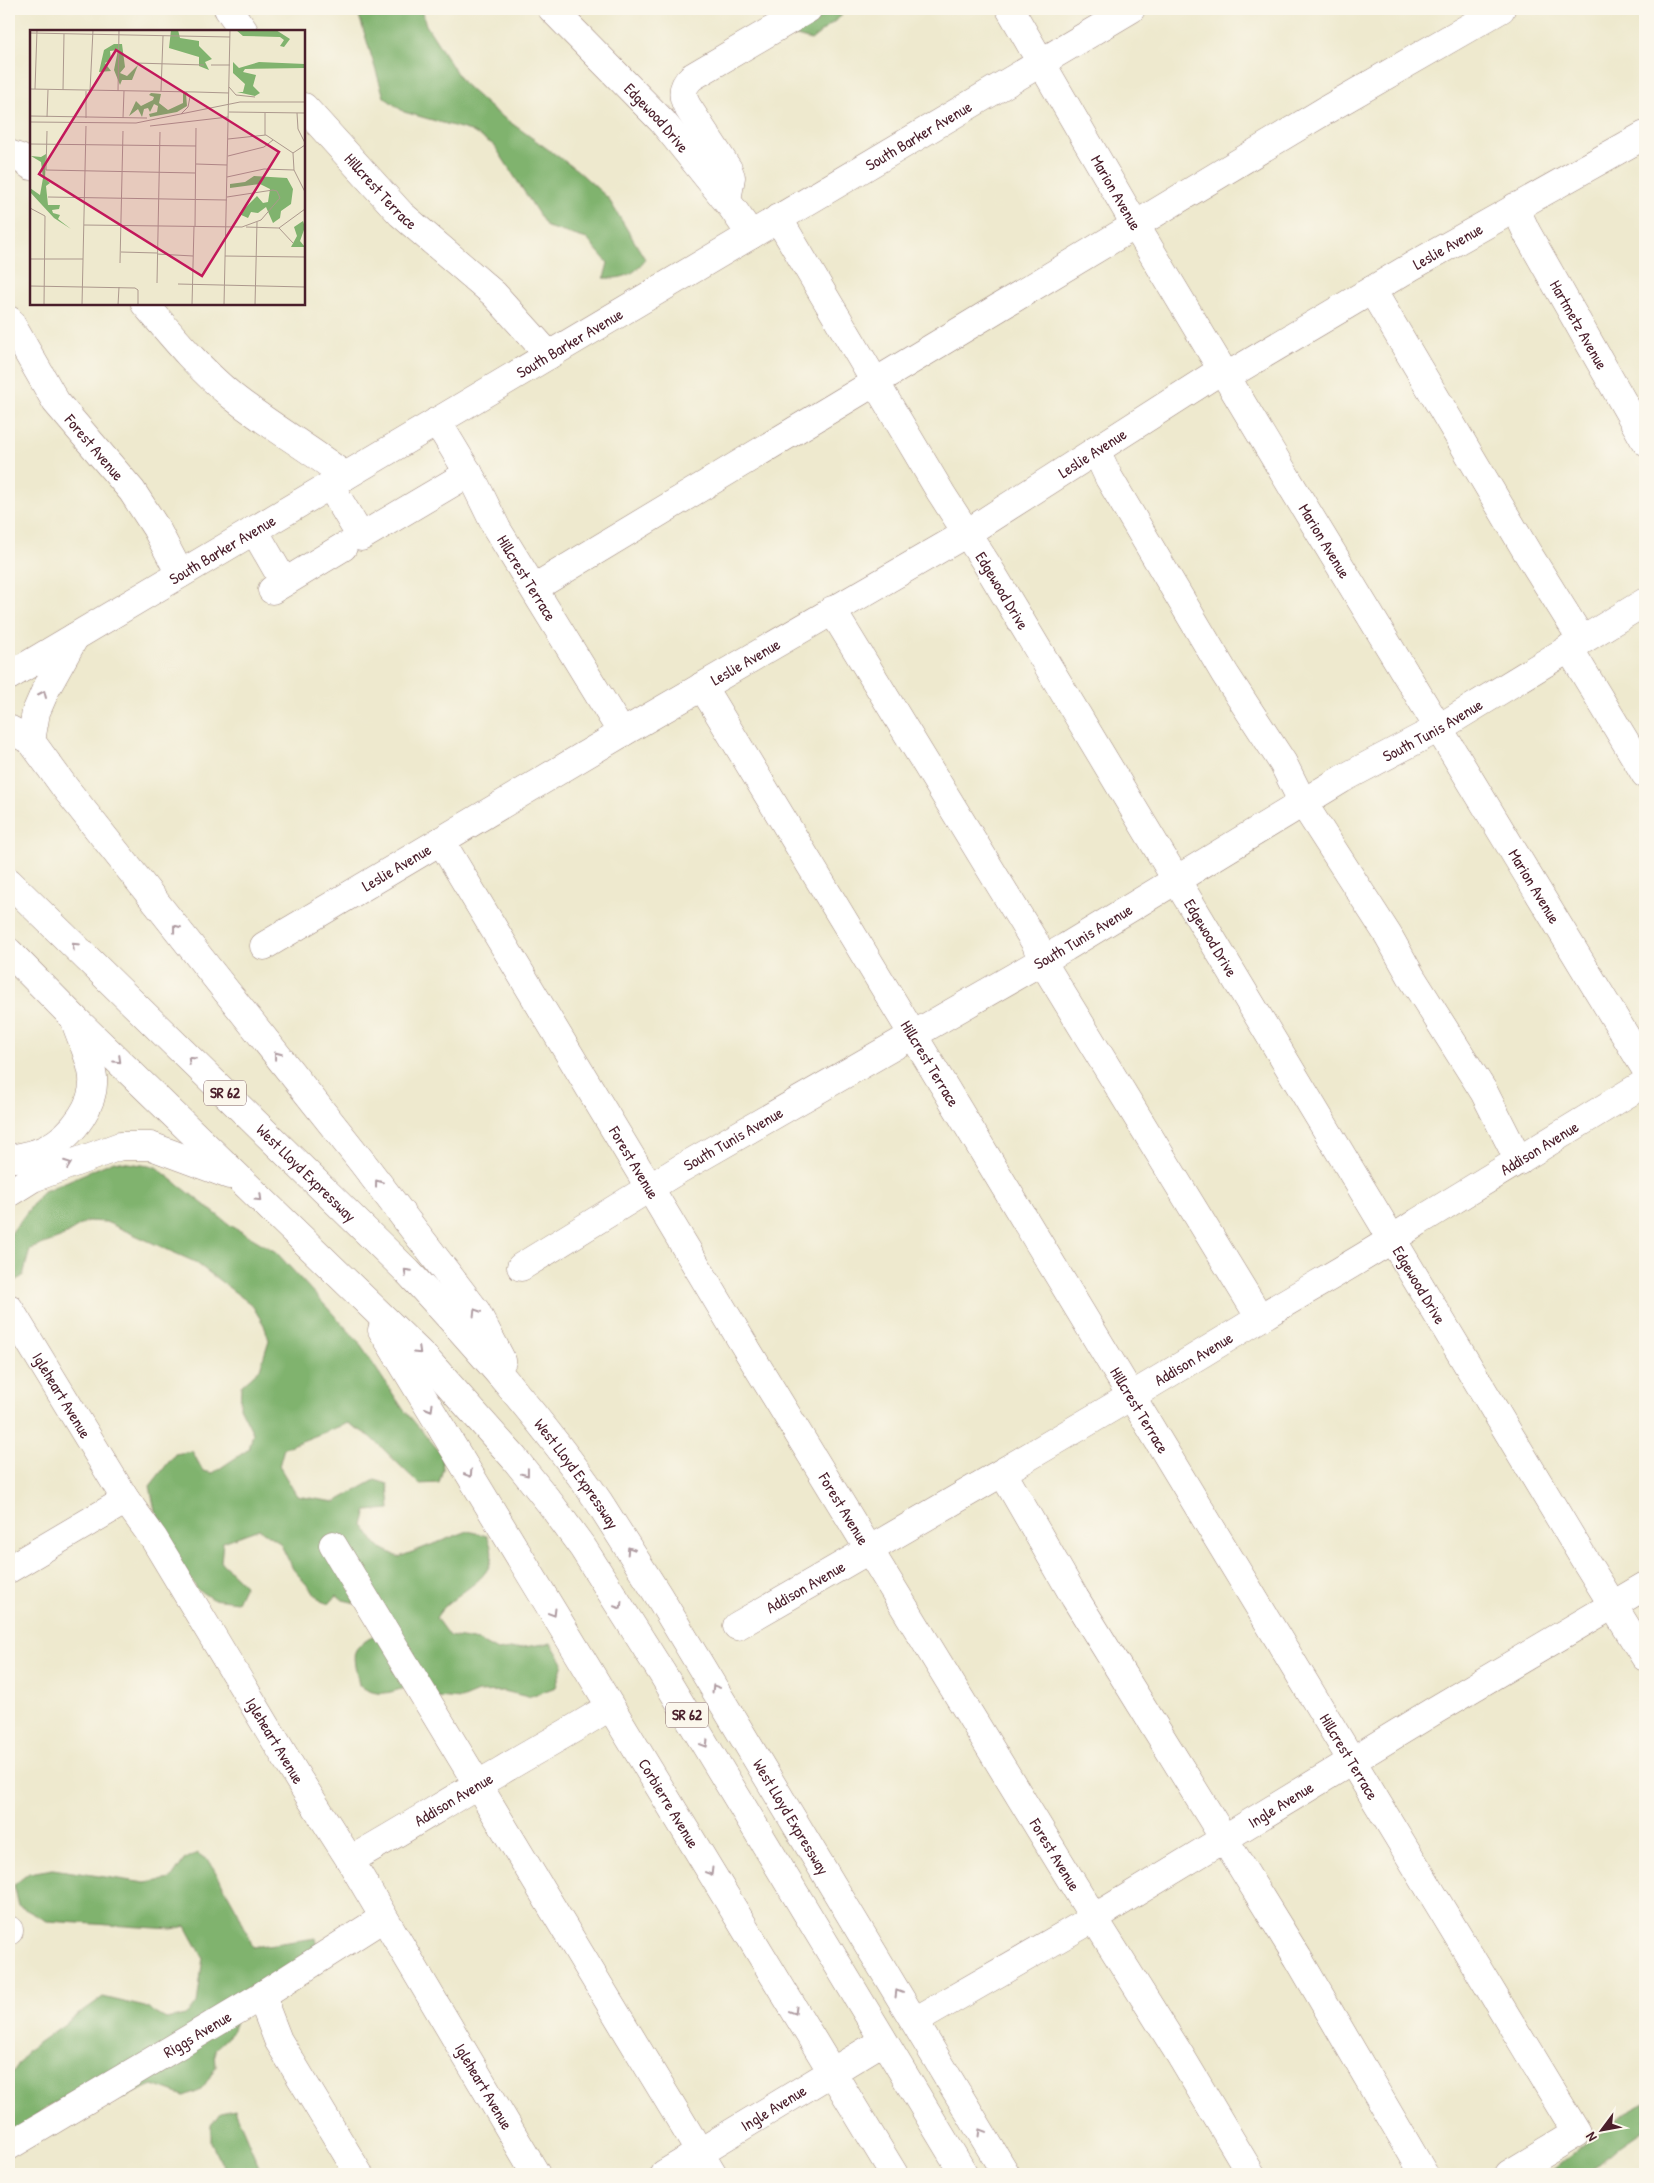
<svg xmlns="http://www.w3.org/2000/svg" width="1654" height="2183" viewBox="0 0 1654 2183" font-family="'Patrick Hand',sans-serif">
  <rect width="100%" height="100%" fill="#fbf7ec"/>
  <filter id="ink" filterUnits="userSpaceOnUse"><feTurbulence type="fractalNoise" baseFrequency=".02" numOctaves="2"/><feDisplacementMap in="SourceGraphic" scale="10" xChannelSelector="R" yChannelSelector="G"/><feConvolveMatrix kernelMatrix="1 2 1 2 8 2 1 2 1" color-interpolation-filters="sRGB"/></filter>
  <filter id="wash" filterUnits="userSpaceOnUse"><feTurbulence type="fractalNoise" baseFrequency=".0096" numOctaves="4" result="noise"/><feDisplacementMap in="SourceGraphic" scale="20" xChannelSelector="R" yChannelSelector="G"/><feGaussianBlur stdDeviation="1.12" result="paint"/><feColorMatrix in="noise" values="0 0 0 0 0 0 0 0 0 0 0 0 0 0 0 0 0 1.4 0 .05"/><feComposite in="paint" operator="in"/></filter>
  <g filter="url(#wash)">
    <rect width="100%" height="100%" fill="#eee9ce"/>
    <path fill="#80b36e" stroke="#65694c" d="M357,9H421L426,25L463,83L493,110L577,170L608,198L645,259C635,275 623,279 604,278L608,263L587,239L547,227L494,145L471,131L404,112L384,97Z
      M768,9H845L840,17L811,40L786,33Z
      M114,1161L156,1167L230,1225L276,1252L357,1340L403,1409L441,1453L443,1469L439,1483L419,1484L371,1437L348,1423L284,1448L279,1466L297,1496L335,1502L375,1480L388,1484L390,1509L367,1511L363,1525L377,1546L399,1557L468,1531L487,1536C508,1580 453,1588 436,1618L449,1636L479,1641L497,1651L551,1643L563,1663L556,1687L528,1697L504,1691L478,1692L461,1699L437,1697L418,1683C395,1690 380,1701 359,1685C352,1650 348,1650 381,1632L386,1610L343,1600L337,1595L329,1604L321,1601L293,1569L280,1543L259,1529L223,1542L221,1562L245,1585L237,1602L212,1599L197,1589L158,1525L150,1486L175,1454L192,1451L203,1471L213,1473L249,1449L253,1433L240,1407L241,1386L260,1369L269,1340L264,1325L252,1305L195,1262L106,1222L87,1221L60,1238L30,1249L23,1276L15,1281L9,1282V1236L42,1192Z
      M197,1853L210,1862L238,1912L253,1947L316,1938L319,1952L246,1989L232,2033L215,2049L216,2067L202,2089L184,2096L153,2085L114,2101L78,2091L47,2107L9,2138V2078L28,2050L103,1997L145,2007L166,2019L185,2015L197,2004L203,1957L186,1926L172,1929L47,1921L19,1906L14,1885L29,1873L53,1869L145,1883L171,1879L184,1860Z
      M1645,2102V2129L1620,2146L1589,2174H1547L1626,2112Z
      M235,2110L262,2174H225V2170L211,2143V2125L220,2113Z"/>
  </g>
  <g filter="url(#ink)">
    <g fill="none" stroke-linecap="round" stroke-linejoin="round">
      <defs>
        <g id="minor">
          <path d="M228,9L244,31"/>
          <path id="s1" d="M552,9L662,121L733,209L751,235"/>
          <path id="s2" d="M1010,9L1136,226L1294,490L1645,1068"/>
          <path id="s3" d="M304,107L401,214L494,294L549,355"/>
          <path d="M9,154L20,158L31,166"/>
          <path d="M727,201L731,177L728,169L687,106C681,94 682,86 692,77L808,9"/>
          <path id="s4" d="M1515,207L1527,233L1645,441"/>
          <path id="s5" d="M778,218L941,493L986,563L1583,1557L1645,1657"/>
          <path d="M1372,290L1527,552L1582,640"/>
          <path d="M145,304C172,336 199,369 232,396C268,425 309,448 345,476"/>
          <path id="s6" d="M9,320L56,402L132,491L156,528L180,574"/>
          <path id="s7" d="M1227,376L1414,265L1645,135"/>
          <path id="s8" d="M437,421L475,484L497,529L622,733"/>
          <path d="M1096,450L1109,478L1225,674L1283,763L1303,803L1388,935L1412,978L1484,1092L1519,1161"/>
          <path d="M330,485L361,537L469,473"/>
          <path d="M254,530L284,582"/>
          <path d="M534,588L1326,110L1501,9"/>
          <path d="M272,590L343,547"/>
          <path d="M832,610L1036,944L1042,961L1260,1318"/>
          <path d="M1569,648L1645,774"/>
          <path id="s9" d="M702,686L1577,2133L1509,2174"/>
          <path id="s10" d="M441,841L746,1348L1094,1918L1180,2055L1251,2174"/>
          <path id="s11" d="M264,946L622,733L967,533L1223,369"/>
          <path id="s12" d="M521,1267L680,1169L1066,947L1342,779L1439,728L1645,602"/>
          <path id="s13" d="M9,1308L126,1500L154,1539L299,1780L350,1860L536,2174"/>
          <path id="s14" d="M444,1432L894,2174"/>
          <path d="M1003,1473L1075,1598L1298,1958L1424,2174"/>
          <path d="M333,1545L713,2174"/>
          <path d="M9,1569L126,1500"/>
          <path id="s15" d="M737,1626C914,1524 1091,1422 1265,1315C1316,1284 1369,1256 1418,1222L1645,1083"/>
          <path id="s16" d="M350,1860C401,1832 450,1800 501,1771C537,1749 574,1730 609,1707"/>
          <path d="M9,1930V1931"/>
          <path d="M266,1993V2009L278,2040L359,2174"/>
          <path id="s17" d="M915,2021L1094,1918L1437,1709L1645,1586"/>
          <path id="s18" d="M9,2146L261,1996L383,1918"/>
          <path id="s19" d="M664,2174L883,2041"/>
        </g>
        <g id="major">
          <path id="s20" d="M9,676L1131,9"/>
        </g>
        <g id="highway">
          <path d="M9,729L31,741L66,789L362,1162L476,1311L502,1361"/>
          <path d="M31,741L36,712L46,689L75,637"/>
          <path id="s21" d="M9,882L408,1272C475,1344 543,1421 599,1502C619,1533 638,1564 658,1595L1006,2174"/>
          <path d="M9,952L74,1018L426,1359L514,1458L550,1503L583,1548L662,1673L964,2174"/>
          <path d="M9,1159C22,1157 34,1155 46,1149C72,1136 99,1102 92,1071C89,1055 81,1039 76,1024"/>
          <path d="M9,1193L33,1178L120,1146H151L229,1175"/>
          <path d="M382,1330L444,1432"/>
        </g>
      </defs>
      <use href="#minor" stroke="#9c847c" stroke-width="29"/>
      <use href="#major" stroke="#9c847c" stroke-width="29"/>
      <use href="#highway" stroke="#9c847c" stroke-width="29"/>
      <use href="#minor" stroke="#fff" stroke-width="28"/>
      <use href="#major" stroke="#fff" stroke-width="28"/>
      <use href="#highway" stroke="#fff" stroke-width="28"/>
    </g>
    <defs><path id="oneway-chevron" d="M-2-3.5L2.5 0L-2 3.5" fill="none" stroke-width="1.6" stroke-linecap="round" stroke-linejoin="round" transform="scale(1.25)"/></defs>
    <g stroke="#ae9aa0">
      <use href="#oneway-chevron" transform="translate(43 694) rotate(-66)"/>
      <use href="#oneway-chevron" transform="translate(176 928) rotate(-128)"/>
      <use href="#oneway-chevron" transform="translate(75 946) rotate(-136)"/>
      <use href="#oneway-chevron" transform="translate(277 1055) rotate(-128)"/>
      <use href="#oneway-chevron" transform="translate(118 1060) rotate(44)"/>
      <use href="#oneway-chevron" transform="translate(191 1060) rotate(-136)"/>
      <use href="#oneway-chevron" transform="translate(68 1164) rotate(-21)"/>
      <use href="#oneway-chevron" transform="translate(378 1183) rotate(-127)"/>
      <use href="#oneway-chevron" transform="translate(259 1198) rotate(44)"/>
      <use href="#oneway-chevron" transform="translate(407 1272) rotate(-135)"/>
      <use href="#oneway-chevron" transform="translate(476 1312) rotate(-122)"/>
      <use href="#oneway-chevron" transform="translate(418 1351) rotate(44)"/>
      <use href="#oneway-chevron" transform="translate(430 1408) rotate(60)"/>
      <use href="#oneway-chevron" transform="translate(526 1473) rotate(52)"/>
      <use href="#oneway-chevron" transform="translate(469 1474) rotate(59)"/>
      <use href="#oneway-chevron" transform="translate(630 1550) rotate(-123)"/>
      <use href="#oneway-chevron" transform="translate(619 1606) rotate(58)"/>
      <use href="#oneway-chevron" transform="translate(553 1613) rotate(59)"/>
      <use href="#oneway-chevron" transform="translate(715 1688) rotate(-121)"/>
      <use href="#oneway-chevron" transform="translate(705 1744) rotate(59)"/>
      <use href="#oneway-chevron" transform="translate(710 1872) rotate(59)"/>
      <use href="#oneway-chevron" transform="translate(898 1993) rotate(-121)"/>
      <use href="#oneway-chevron" transform="translate(794 2011) rotate(59)"/>
      <use href="#oneway-chevron" transform="translate(981 2132) rotate(-121)"/>
    </g>
  </g>
  <g text-anchor="middle" stroke-width="4.5" stroke-linejoin="round" paint-order="stroke">
    <g fill="#fbf7ec" stroke="#7f6065" stroke-width="1">
      <rect x="204" y="1080.5" width="42" height="25" rx="4"/>
      <rect x="666" y="1702.5" width="42" height="25" rx="4"/>
    </g>
    <g font-size="15" font-weight="bold" fill="#4a1f2b">
      <text x="225" y="1098">SR 62</text>
      <text x="687" y="1720">SR 62</text>
    </g>
    <g font-size="16" fill="#4a1f2b" stroke="#fbf7ec">
      <text dy="6" stroke="none"><textPath href="#s1" startOffset="151">Edgewood Drive</textPath></text>
      <text dy="6" stroke="none"><textPath href="#s20" startOffset="1058">South Barker Avenue</textPath></text>
      <text dy="6" stroke="none"><textPath href="#s3" startOffset="114">Hillcrest Terrace</textPath></text>
      <text dy="6" stroke="none"><textPath href="#s2" startOffset="212">Marion Avenue</textPath></text>
      <text dy="6" stroke="none"><textPath href="#s7" startOffset="256">Leslie Avenue</textPath></text>
      <text dy="6" stroke="none"><textPath href="#s4" startOffset="134">Hartmetz Avenue</textPath></text>
      <text dy="6" stroke="none"><textPath href="#s20" startOffset="652">South Barker Avenue</textPath></text>
      <text dy="6" stroke="none"><textPath href="#s6" startOffset="154">Forest Avenue</textPath></text>
      <text dy="6" stroke="none"><textPath href="#s11" startOffset="964">Leslie Avenue</textPath></text>
      <text dy="6" stroke="none"><textPath href="#s2" startOffset="618">Marion Avenue</textPath></text>
      <text dy="6" stroke="none"><textPath href="#s20" startOffset="248">South Barker Avenue</textPath></text>
      <text dy="6" stroke="none"><textPath href="#s8" startOffset="181">Hillcrest Terrace</textPath></text>
      <text dy="6" stroke="none"><textPath href="#s5" startOffset="435">Edgewood Drive</textPath></text>
      <text dy="6" stroke="none"><textPath href="#s11" startOffset="559">Leslie Avenue</textPath></text>
      <text dy="6" stroke="none"><textPath href="#s12" startOffset="1058">South Tunis Avenue</textPath></text>
      <text dy="6" stroke="none"><textPath href="#s11" startOffset="154">Leslie Avenue</textPath></text>
      <text dy="6" stroke="none"><textPath href="#s2" startOffset="1022">Marion Avenue</textPath></text>
      <text dy="6" stroke="none"><textPath href="#s12" startOffset="652">South Tunis Avenue</textPath></text>
      <text dy="6" stroke="none"><textPath href="#s5" startOffset="840">Edgewood Drive</textPath></text>
      <text dy="6" stroke="none"><textPath href="#s9" startOffset="441">Hillcrest Terrace</textPath></text>
      <text dy="6" stroke="none"><textPath href="#s12" startOffset="248">South Tunis Avenue</textPath></text>
      <text dy="6" stroke="none"><textPath href="#s15" startOffset="934">Addison Avenue</textPath></text>
      <text dy="6" stroke="none"><textPath href="#s10" startOffset="375">Forest Avenue</textPath></text>
      <text dy="6" stroke="none"><textPath href="#s21" startOffset="416">West Lloyd Expressway</textPath></text>
      <text dy="6" stroke="none"><textPath href="#s5" startOffset="1245">Edgewood Drive</textPath></text>
      <text dy="6" stroke="none"><textPath href="#s15" startOffset="529">Addison Avenue</textPath></text>
      <text dy="6" stroke="none"><textPath href="#s13" startOffset="102">Igleheart Avenue</textPath></text>
      <text dy="6" stroke="none"><textPath href="#s9" startOffset="846">Hillcrest Terrace</textPath></text>
      <text dy="6" stroke="none"><textPath href="#s21" startOffset="821">West Lloyd Expressway</textPath></text>
      <text dy="6" stroke="none"><textPath href="#s10" startOffset="780">Forest Avenue</textPath></text>
      <text dy="6" stroke="none"><textPath href="#s15" startOffset="79">Addison Avenue</textPath></text>
      <text dy="6" stroke="none"><textPath href="#s13" startOffset="508">Igleheart Avenue</textPath></text>
      <text dy="6" stroke="none"><textPath href="#s9" startOffset="1251">Hillcrest Terrace</textPath></text>
      <text dy="6" stroke="none"><textPath href="#s16" startOffset="120">Addison Avenue</textPath></text>
      <text dy="6" stroke="none"><textPath href="#s14" startOffset="434">Corbierre Avenue</textPath></text>
      <text dy="6" stroke="none"><textPath href="#s17" startOffset="425">Ingle Avenue</textPath></text>
      <text dy="6" stroke="none"><textPath href="#s21" startOffset="1226">West Lloyd Expressway</textPath></text>
      <text dy="6" stroke="none"><textPath href="#s10" startOffset="1185">Forest Avenue</textPath></text>
      <text dy="6" stroke="none"><textPath href="#s18" startOffset="219">Riggs Avenue</textPath></text>
      <text dy="6" stroke="none"><textPath href="#s13" startOffset="912">Igleheart Avenue</textPath></text>
      <text dy="6" stroke="none"><textPath href="#s19" startOffset="128">Ingle Avenue</textPath></text>
    </g>
  </g>
  <g transform="translate(30 30)">
    <rect width="275" height="275" fill="#eee9ce"/>
    <path d="M141,0H148L150,8L169,11V16L182,29L175,32L179,40L169,36V27L139,18ZM206,0H246L260,9L254,17L250,16L254,10L250,7L213,6ZM84,14H92L95,37L90,43L97,46L108,35L102,50H92L90,55L84,40L88,20L80,21L81,30L75,33L81,41L69,42L74,20ZM203,32L209,38L229,32L275,34V38L215,39L213,42L226,45L223,56L230,63L225,66L207,62H213L215,54L203,43ZM121,63L131,64L129,73L138,80L153,73V63L156,64L157,76L147,82L120,87L119,84L127,82L128,76L124,74L120,82L118,78L114,79L112,87L108,79L99,86L106,71L111,76L123,70L124,67L119,65ZM16,124L15,149L20,153L16,156L18,175H30L29,179L22,180L23,183L30,185L28,189L41,199L24,188L0,162V158L10,165L13,148L11,132L1,126L11,127ZM224,146L257,148L263,159L261,174L251,181L250,188L243,193L236,177L228,183L221,182L218,188L209,184L227,166L233,173L238,172L240,159L230,154L200,158V154L215,152ZM273,191L275,197L270,211L275,217H261L267,206L264,197Z" fill="#80b36e"/>
    <path fill="none" stroke="#ac988d" stroke-width="1" d="M0,3L200,7M105,33L174,35M181,35H200M199,57L206,65L225,67M0,59L166,62M5,59L7,0M33,60L34,4M60,61L63,0M88,61L89,0M131,61L133,6M166,62L199,63M199,82L275,83M235,83V105M267,83L268,99L275,113M151,84L158,77L160,67L156,62M0,86L117,88M17,87L18,60M56,88V61M93,88L94,61M0,92L106,93L210,72H275M120,96L198,87M17,101L16,140L165,143M198,109L236,105L263,123L275,115M0,114L166,116M263,123L264,140L275,162M198,126L234,117L243,110M166,134L197,135M197,147L234,139L264,140M18,167L197,170M0,178L15,186L14,275M54,195L212,197L231,190L250,168L247,161L243,160L197,167M165,196L166,98M216,197L249,198L275,179M249,198L263,213M91,222L127,223M127,224L163,226M195,226L275,227M0,229H53M90,233L93,101M127,253L130,102M148,254L275,257M0,256L105,258L108,260V275M52,275L56,96M88,275L89,257M162,275L164,196M194,275L200,0M225,275L227,192"/>
    <path fill="#c2185b" fill-opacity="0.15" stroke="#c2185b" stroke-width="2.5" d="M86,20L249,122L172,246L9,144Z"/>
    <rect width="275" height="275" fill="none" stroke="#4a1f2b" stroke-width="2.5"/>
  </g>
  <rect width="1654" height="2183" fill="none" stroke="#fbf7ec" stroke-width="30"/>
  <g transform="translate(1602 2130) rotate(238)" stroke="#fbf7ec" stroke-width="4" paint-order="stroke">
  <path d="M0-4L9 19L0 12L-9 19Z" fill="#4a1f2b"/>
  <text y="-8" font-size="14" font-weight="bold" text-anchor="middle" fill="#4a1f2b">N</text>
  </g>
</svg>
